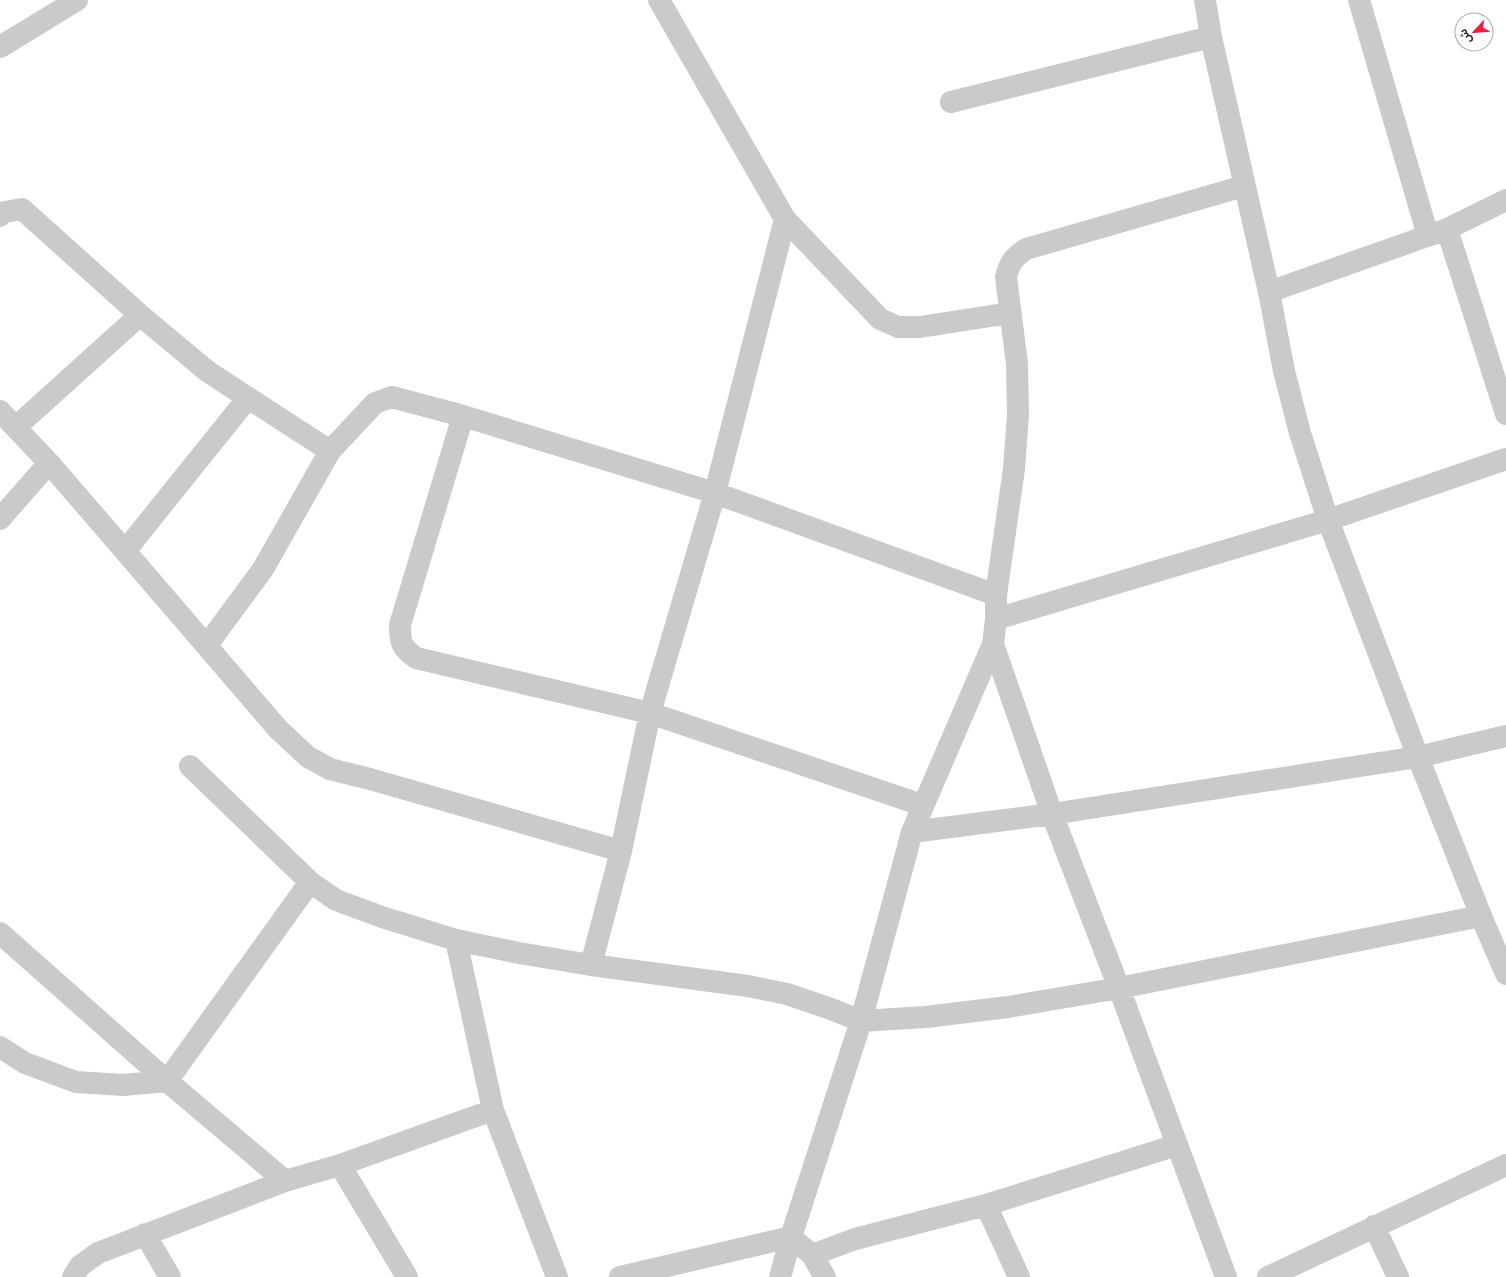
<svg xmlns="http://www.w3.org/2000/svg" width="1506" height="1277" viewBox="0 0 1506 1277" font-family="Inter,'Noto Sans Arabic',sans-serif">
  <rect width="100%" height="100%" fill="#fff"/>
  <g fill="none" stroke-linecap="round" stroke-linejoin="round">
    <path stroke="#cacaca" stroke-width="22" d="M659,0L785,219L880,319L898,327H920L1010,313
      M1359,0L1428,236
      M0,47L77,0
      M951,102L1211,37
      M0,216L5,212L22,209L140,315L207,371L330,451L375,403L392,397L463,416L715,493L996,595
      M1447,229L1506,414
      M1269,292L1447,229L1506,200
      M0,411L49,463L125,551L278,729L308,757L330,769L370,779L621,851
      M463,416L400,625C400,643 401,647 416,658L650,713L922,805
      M16,427L140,315
      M0,519L49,463
      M125,551L248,398
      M996,619L1328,520L1506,459
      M993,644L1052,814L1119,988L1226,1277
      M207,645L263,569L330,451
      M190,766L310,882L336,900L382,917L456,940L519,953L591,965L748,986L787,994L831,1009L861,1021L926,1017L1008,1007L1119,988L1481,916
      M912,832L1052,814L1418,757L1506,736
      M0,933L167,1081L285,1181
      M456,940L493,1110L557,1277
      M591,965L621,851L650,713L715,493L785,219
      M0,1047L25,1063L76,1082L123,1085L167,1081L310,882
      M340,1165L407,1277
      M986,1205L1019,1277
      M1374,1226L1398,1277
      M145,1234L170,1277
      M812,1255L825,1277
      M73,1277L80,1266L98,1253L285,1181L340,1165L493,1110
      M620,1277L791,1237L812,1255L855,1239L986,1205L1177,1145
      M780,1277L791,1237L861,1021L912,832L993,644L996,619V595L1014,469L1018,415L1017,364L1006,277C1010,262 1013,258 1026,249L1244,186
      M1268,1277L1506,1165"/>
    <path stroke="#cacaca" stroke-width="22" d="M1205,0L1211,37L1269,292L1284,371L1300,433L1328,520L1418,757L1481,916L1506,974"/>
  </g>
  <g transform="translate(1474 32) rotate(244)"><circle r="19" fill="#ffffff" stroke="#ababab"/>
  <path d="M0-3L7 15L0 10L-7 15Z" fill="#f61c3c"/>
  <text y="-6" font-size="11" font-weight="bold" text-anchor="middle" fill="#2d2d2d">ش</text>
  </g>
</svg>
